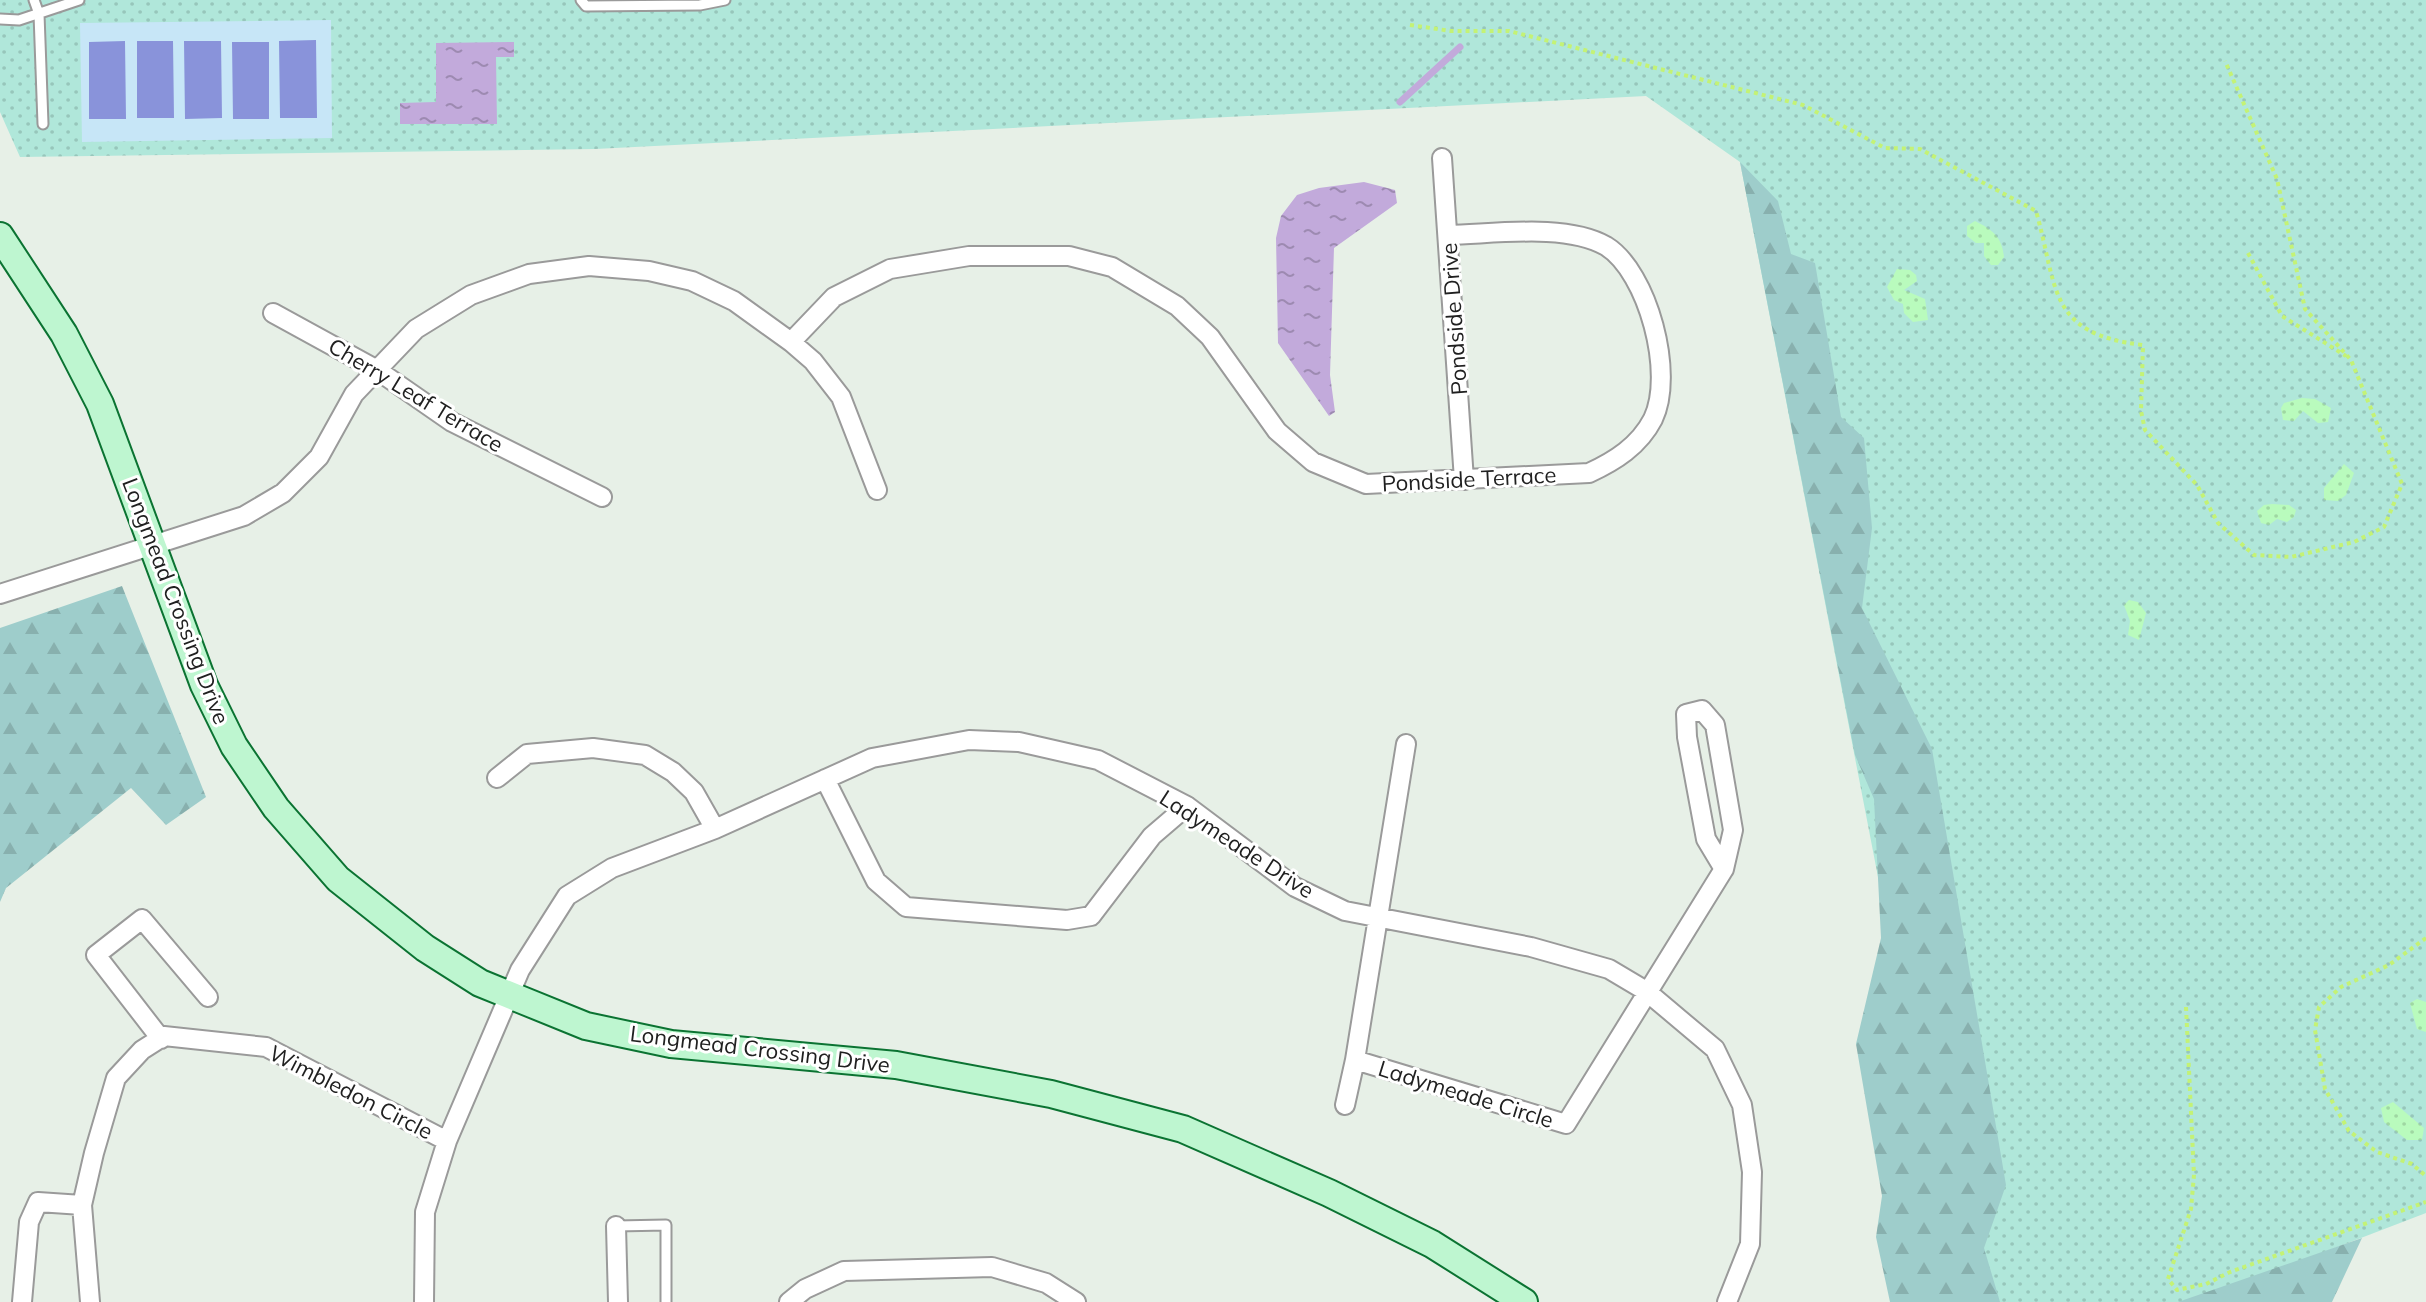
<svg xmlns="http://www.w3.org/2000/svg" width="2426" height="1302" viewBox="0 0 2426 1302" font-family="Mulish,sans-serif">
  <defs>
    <pattern id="grass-dots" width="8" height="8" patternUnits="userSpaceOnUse" patternTransform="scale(2)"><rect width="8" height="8" fill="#b0e7da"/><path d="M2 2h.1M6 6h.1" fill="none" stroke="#97c6bb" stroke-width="1.8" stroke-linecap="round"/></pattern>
    <pattern id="forest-firs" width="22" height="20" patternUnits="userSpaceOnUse" patternTransform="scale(2)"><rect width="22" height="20" fill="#9ecdcb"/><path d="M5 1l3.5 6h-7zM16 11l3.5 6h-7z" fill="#88b0ae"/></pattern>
    <pattern id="sand-dots" width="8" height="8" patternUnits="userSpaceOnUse" patternTransform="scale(2)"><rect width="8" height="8" fill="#b9fbbd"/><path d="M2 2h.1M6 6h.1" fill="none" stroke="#9fd7a2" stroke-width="1.8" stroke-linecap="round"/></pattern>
    <pattern id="water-ripples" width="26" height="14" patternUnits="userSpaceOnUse" patternTransform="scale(2)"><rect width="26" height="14" fill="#c2aadb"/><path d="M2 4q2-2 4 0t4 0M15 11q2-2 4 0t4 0" fill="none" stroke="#9d8ab1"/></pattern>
  </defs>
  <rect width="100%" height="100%" fill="#e7f0e7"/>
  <path fill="url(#grass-dots)" d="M0,0H2426V1213L2194,1302H1960L1740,162L1646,96L595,149L20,157L0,112Z"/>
  <path fill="url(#forest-firs)" d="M1740,162L1778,201L1791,254L1815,263L1841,417L1864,438L1872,528L1862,608L1932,749L2006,1185L1984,1248L2000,1302H1890L1876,1237L1882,1196L1856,1044L1881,938L1874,799L1855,755Z
    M122,586L206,797L166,825L131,788L6,888L0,902V628Z
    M2362,1238L2332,1302H2178Z"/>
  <path fill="url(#sand-dots)" d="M1975,221C1993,230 2002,237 2004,257L1998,265H1991L1984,256V243H1976L1967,236V226Z
    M1897,269L1910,270L1916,275L1917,281L1904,290L1925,299L1928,320L1913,322L1904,313L1903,304L1894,300L1887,287Z
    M2302,398L2315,399L2331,408L2328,422L2318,423L2303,411L2294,421L2283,420L2281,408L2284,403Z
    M2344,464L2354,473L2346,495L2338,501L2324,500V488Z
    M2272,504L2289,505L2296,510L2294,517L2287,522L2277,519L2269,525L2261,523L2257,511L2264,505Z
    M2129,600L2138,602L2146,613L2139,640L2128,635L2130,621L2124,605Z
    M2417,999L2426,1002V1032L2417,1029L2410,1003Z
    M2393,1102L2424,1128L2422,1140H2407L2384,1122L2381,1108Z"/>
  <path fill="#c7e6f7" d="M331,20L332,138L82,142L80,23Z"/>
  <path fill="#8993da" d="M316,40L317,118H280L279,41Z
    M125,41L126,119H89V42Z
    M137,41H173L174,118H137Z
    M184,41H221L222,118L185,119Z
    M232,42H269V119H233Z"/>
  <path fill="url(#water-ripples)" d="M514,42V57H496L497,124H400V103L436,102V43Z
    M1364,182L1395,190L1397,203L1334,248L1330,375L1335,412L1329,416L1278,343L1276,238L1281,216L1297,195L1319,188Z"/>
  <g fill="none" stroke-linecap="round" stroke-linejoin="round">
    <path stroke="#c2aadb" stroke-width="7" d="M1400,102L1460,47"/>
    <defs>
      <path id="lane" d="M34,0L39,14L43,124
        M581,0L586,6L700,5L725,0
        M0,19L19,20L79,0
        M616,1226L666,1225V1302"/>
      <path id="street" d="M1442,158L1464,480
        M273,313L377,370L452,422L602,497
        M791,342L834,297L890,269L969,256H1069L1112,267L1177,306L1210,337L1277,431L1313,462L1366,484L1589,473C1615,461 1639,446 1653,419C1675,374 1648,272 1606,246C1566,223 1494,234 1449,235
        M0,594L244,516L283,493L319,457L354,394L416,329L471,295L529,274L589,266L649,271L692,281L734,301L791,342L813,361L841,397L877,490
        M497,778L527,754L593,748L645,755L673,772L694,792L715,829
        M825,779L876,881L906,907L1067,920L1091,916L1152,836L1187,806
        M161,1039L96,955L142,919L208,997
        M1355,1060L1566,1124L1724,869L1733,830L1715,725L1702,710L1686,714L1687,737L1706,839L1724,869
        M1345,1105L1355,1060L1406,744
        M616,1226L618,1302
        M22,1302L29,1222L38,1202L82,1205
        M90,1302L82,1205L94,1153L116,1078L142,1050L164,1036L266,1047L447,1141
        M424,1302L425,1212L447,1141L520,970L567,896L612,868L715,829L872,758L969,740L1019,742L1098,760L1187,806L1295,887L1345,911L1531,947L1609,969L1646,991L1715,1049L1742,1105L1752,1172L1750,1244L1727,1302
        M789,1302L805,1289L844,1271L992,1267L1046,1283L1076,1302"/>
      <path id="secondary" d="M0,236L64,334L100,404L204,685L234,746L276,808L338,879L425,948L480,983L586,1026L671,1044L896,1065L1051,1094L1183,1129L1329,1193L1432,1244L1524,1302"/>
    </defs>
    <use href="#lane" stroke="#9a9a9a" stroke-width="13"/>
    <use href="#street" stroke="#9a9a9a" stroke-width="22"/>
    <use href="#secondary" stroke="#0b7332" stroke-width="30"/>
    <path stroke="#c4f275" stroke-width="4" stroke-dasharray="4 4" stroke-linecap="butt" d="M1410,25L1451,31H1509L1803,105L1885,148L1920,149L2036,211C2058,288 2047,334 2143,345L2141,411L2145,430L2197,485L2218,523L2254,555L2291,557L2354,542L2384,527L2402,484L2351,360L2305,309L2277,179L2225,61
      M2248,253L2282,316L2346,356
      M2426,938L2389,965L2341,987L2319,1007L2315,1030L2325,1089L2349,1131L2377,1152L2412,1164L2426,1176
      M2186,1007L2194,1175L2191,1209L2168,1279L2177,1290L2206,1284L2230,1272L2426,1202"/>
    <use href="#lane" stroke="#fff" stroke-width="9"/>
    <use href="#street" stroke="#fff" stroke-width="18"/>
    <use href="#secondary" stroke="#bef6d0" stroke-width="26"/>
  </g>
  <g text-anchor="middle" stroke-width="6" stroke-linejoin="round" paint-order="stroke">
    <g font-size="22" fill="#202020" stroke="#fff">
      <text transform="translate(1454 319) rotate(-94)" y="8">Pondside Drive</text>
      <text transform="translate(416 395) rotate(31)" y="8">Cherry Leaf Terrace</text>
      <text transform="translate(1469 479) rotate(-3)" y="8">Pondside Terrace</text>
      <text transform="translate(176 601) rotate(69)" y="8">Longmead Crossing Drive</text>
      <text transform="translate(1237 844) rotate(33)" y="8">Ladymeade Drive</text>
      <text transform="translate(760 1049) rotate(7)" y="8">Longmead Crossing Drive</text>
      <text transform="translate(351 1092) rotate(27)" y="8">Wimbledon Circle</text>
      <text transform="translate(1466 1094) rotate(17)" y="8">Ladymeade Circle</text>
    </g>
  </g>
</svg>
